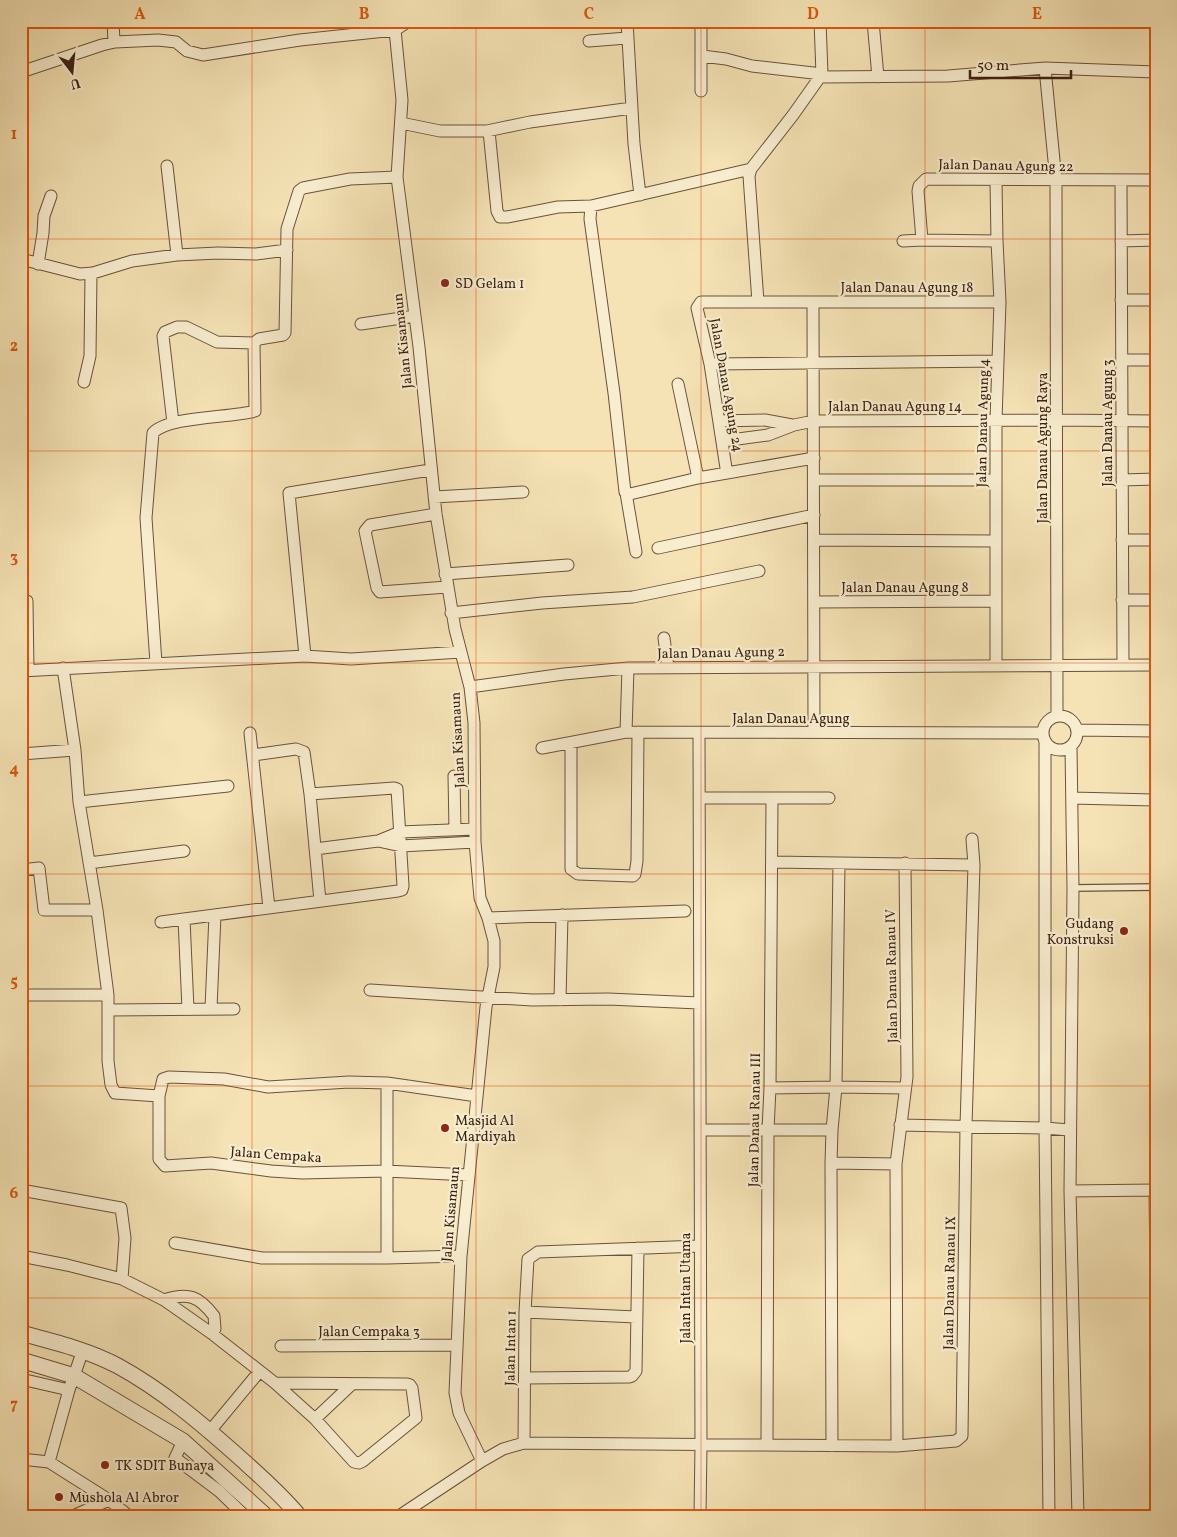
<svg xmlns="http://www.w3.org/2000/svg" width="1177" height="1537" viewBox="0 0 1177 1537" font-family="Vollkorn,serif">
  <rect width="100%" height="100%" fill="#f5e3b5"/>
  <filter id="stains"><feTurbulence type="fractalNoise" baseFrequency=".004" numOctaves="4"/><feColorMatrix values="0 0 0 0 .2 0 0 0 0 .09 0 0 0 0 .02 0 0 0 .5 -.17"/></filter>
  <radialGradient id="worn" r=".72"><stop offset=".6" stop-color="#630" stop-opacity="0"/><stop offset="1" stop-color="#630" stop-opacity=".3"/></radialGradient>
  <g fill="none" stroke-linecap="round" stroke-linejoin="round">
    <defs>
      <path id="service" d="M1073,888L1156,887"/>
      <path id="minor" d="M113,21L114,42
        M409,21L395,30L402,100L397,177L419,347L436,514L455,629L470,687L474,723L475,842L480,898L488,918L494,941V967L486,1007L461,1256L455,1393L459,1413L482,1461
        M627,21L634,144L640,195
        M873,21L878,77
        M589,41L627,38
        M702,56L726,59L752,66L822,74
        M1045,68L1056,181L1057,715
        M21,72L102,45L115,42L158,40L176,42L187,51L203,55L300,40L395,30
        M820,77L948,76L1045,68L1156,72
        M701,91V21
        M401,123L440,131H487L530,122L632,108
        M489,131L497,211L500,217H507L558,207L591,206
        M167,166L177,255
        M751,169L591,206L590,219L614,393L625,492L630,494L698,478L814,458
        M1121,181L1123,665
        M922,240L918,191L919,186L926,179L1156,180
        M903,241L922,240L997,241
        M1121,241L1156,240
        M21,259L80,274L93,273L132,261L177,255L218,253L256,254L287,250
        M38,264L43,233L44,216L51,196
        M1121,300H1156
        M758,302L749,176L751,169L793,115L822,74L820,21
        M813,303L814,732
        M361,324L415,316
        M1122,360H1156
        M710,364L998,361
        M84,382L90,356L91,273
        M678,384L698,478
        M719,421L765,420L792,425
        M173,423L163,336L165,332L177,327H186L217,342L254,343
        M723,441L768,435L794,425L814,421L1057,420L1156,421
        M726,468L710,364L697,308L701,302H1000
        M814,480H996
        M1122,480L1156,479
        M626,493L636,552
        M434,497L523,492
        M436,514L370,525L365,531L377,588L380,592L447,587
        M814,540L996,541
        M1122,540H1156
        M658,548L814,515
        M445,574L568,565
        M1122,600H1156
        M27,601L28,671
        M814,602L995,601
        M451,613L542,603L633,597L759,571
        M664,638L668,668
        M305,656L289,493L430,470
        M156,663L146,518L153,433C169,416 230,418 255,411L254,343L259,339L283,335L285,333L287,229L299,191L303,188L350,179L397,177
        M996,665V420L1000,302L997,241L996,181
        M63,668L75,750L79,802L97,910L108,995V1061L111,1085L115,1093L159,1096V1159L165,1166L211,1163L271,1171L302,1173L386,1171L469,1175
        M21,671L305,656L351,659L461,652
        M470,687L564,674L628,668L1156,665
        M1043 733a17 17 0 1 1 34 0a17 17 0 1 1-34 0Z
        M1077,730L1156,731
        M626,732L628,668
        M250,733L269,908
        M699,734L701,1445L700,1516
        M1045,742V1128L1049,1516
        M571,743V869L578,874L633,876L635,874L637,861L638,732
        M1071,746L1073,888L1070,1191L1078,1516
        M542,748L626,732L1042,733
        M21,754L75,750
        M253,755L296,749L304,752L310,794L320,901
        M454,776L455,830
        M699,798H829
        M1072,798L1154,800
        M79,802L228,786
        M378,841L401,846L475,842
        M315,849L378,841L400,832L475,829
        M772,862L974,865
        M89,863L184,851
        M21,870L39,868L44,910H97
        M488,918L685,911
        M184,919L188,1009
        M161,922L398,891L402,890L403,886L397,789L394,788L310,794
        M370,990L532,1000L608,999L699,1003
        M21,995H108
        M560,1000L562,915
        M211,1008L215,915
        M108,1010L234,1009
        M387,1083V1258
        M770,1088L836,1087L905,1088
        M159,1096L163,1079L169,1077L224,1079L268,1087L349,1082L387,1083L477,1096
        M900,1125L1045,1128L1069,1130
        M700,1130H832
        M831,1163L896,1164
        M21,1190L121,1208L125,1238L122,1279
        M1155,1190L1156,1271
        M1070,1191L1156,1190
        M175,1243L262,1258H387L461,1256
        M21,1256L67,1265L122,1279L164,1300L211,1333L275,1383L315,1419L354,1462L359,1463L363,1461L416,1418L412,1388L410,1385L407,1384L275,1383
        M164,1300C188,1292 199,1296 214,1316L215,1329L211,1333
        M525,1312L636,1317
        M281,1346L457,1345
        M525,1378L629,1377L632,1376L636,1371L638,1248
        M21,1379L69,1390
        M315,1419L352,1384
        M210,1431L259,1372
        M183,1441L175,1458L219,1491L245,1516
        M524,1443L525,1312L528,1259L538,1252L700,1246
        M767,1444L768,1130L770,1088L772,798
        M832,1446L831,1163L832,1130L836,1087L839,863
        M897,1446L896,1164L907,1077L905,863
        M21,1459L49,1462L109,1500L129,1516
        M49,1462L69,1390L83,1350
        M73,1516L109,1500
        M399,1516L482,1461L503,1449L524,1443L897,1446L956,1441L962,1436L966,1126L974,865L972,839"/>
      <path id="tertiary" d="M21,1333C54,1342 88,1350 118,1366C162,1390 202,1424 239,1457C260,1476 281,1494 299,1516
        M21,1360L74,1376L183,1441L266,1516"/>
    </defs>
    <use href="#service" stroke="#6a523c" stroke-width="8"/>
    <use href="#minor" stroke="#6a523c" stroke-width="13"/>
    <use href="#tertiary" stroke="#6a523c" stroke-width="17"/>
    <use href="#service" stroke="#f8edcf" stroke-width="5.5"/>
    <use href="#minor" stroke="#f8edcf" stroke-width="11"/>
    <use href="#tertiary" stroke="#f8edcf" stroke-width="15"/>
  </g>
  <path fill="none" stroke="#df560c" stroke-width="1" stroke-opacity="0.55" d="M252,21V1516M476,21V1516M701,21V1516M925,21V1516M21,239H1156M21,451H1156M21,663H1156M21,874H1156M21,1086H1156M21,1298H1156"/>
  <g fill="#8f2418" stroke="#f8edcf" stroke-width="2">
    <circle cx="445" cy="283" r="5"/>
    <circle cx="1124" cy="931" r="5"/>
    <circle cx="445" cy="1128" r="5"/>
    <circle cx="105" cy="1465" r="5"/>
    <circle cx="59" cy="1497" r="5"/>
  </g>
  <g text-anchor="middle" stroke-width="4.5" stroke-linejoin="round" paint-order="stroke">
    <g font-size="14" fill="#3c2113" stroke="#f8edcf">
      <text transform="translate(1006 165) rotate(1)" y="5">Jalan Danau Agung 22</text>
      <text x="907" y="292">Jalan Danau Agung 18</text>
      <text transform="translate(402 341) rotate(-96)" y="5">Jalan Kisamaun</text>
      <text transform="translate(727 385) rotate(80)" y="5">Jalan Danau Agung 24</text>
      <text x="895" y="411">Jalan Danau Agung 14</text>
      <text transform="translate(982 423) rotate(-89)" y="5">Jalan Danau Agung 4</text>
      <text transform="translate(1107 423) rotate(-90)" y="5">Jalan Danau Agung 3</text>
      <text transform="translate(1042 448) rotate(-90)" y="5">Jalan Danau Agung Raya</text>
      <text x="905" y="592">Jalan Danau Agung 8</text>
      <text transform="translate(721 652) rotate(-1)" y="5">Jalan Danau Agung 2</text>
      <text x="791" y="723">Jalan Danau Agung</text>
      <text transform="translate(457 740) rotate(-93)" y="5">Jalan Kisamaun</text>
      <text transform="translate(891 976) rotate(-91)" y="5">Jalan Danua Ranau IV</text>
      <text transform="translate(754 1120) rotate(-89)" y="5">Jalan Danau Ranau III</text>
      <text transform="translate(276 1154) rotate(4)" y="5">Jalan Cempaka</text>
      <text transform="translate(450 1214) rotate(-85)" y="5">Jalan Kisamaun</text>
      <text transform="translate(949 1283) rotate(-89)" y="5">Jalan Danau Ranau IX</text>
      <text transform="translate(685 1288) rotate(-90)" y="5">Jalan Intan Utama</text>
      <text x="369" y="1336">Jalan Cempaka 3</text>
      <text transform="translate(510 1348) rotate(-89)" y="5">Jalan Intan 1</text>
    </g>
    <g font-size="14" fill="#3c2113" stroke="#f8edcf" text-anchor="start">
      <text x="455" y="288">SD Gelam 1</text>
      <text x="1114" y="928" text-anchor="end">Gudang<tspan x="1114" dy="16">Konstruksi</tspan></text>
      <text x="455" y="1125">Masjid Al<tspan x="455" dy="16">Mardiyah</tspan></text>
      <text x="115" y="1470">TK SDIT Bunaya</text>
      <text x="69" y="1502">Mushola Al Abror</text>
    </g>
  </g>
  <rect width="1177" height="1537" fill="none" stroke="#f5e3b5" stroke-width="55"/>
  <g transform="translate(72 72) rotate(164)" stroke="#f8edcf" stroke-width="4" paint-order="stroke">
  <path d="M0-4L9 19L0 12L-9 19Z" fill="#3c2113"/>
  <text y="-8" font-size="14" font-weight="bold" text-anchor="middle" fill="#3c2113">U</text>
  </g>
  <path d="M970 70v8h101v-8" fill="none" stroke="#3c2113" stroke-width="2.5"/>
  <text x="977" y="70" font-size="15" fill="#3c2113" stroke="#f8edcf" stroke-width="4" paint-order="stroke">50 m</text>
  <rect x="28" y="28" width="1122" height="1482" fill="none" stroke="#df560c" stroke-width="2"/>
  <g font-size="16" text-anchor="middle" font-weight="bold" fill="#df560c">
    <text x="140" y="19">A</text>
    <text x="364" y="19">B</text>
    <text x="589" y="19">C</text>
    <text x="813" y="19">D</text>
    <text x="1037" y="19">E</text>
    <text x="14" y="139">1</text>
    <text x="14" y="351">2</text>
    <text x="14" y="562">3</text>
    <text x="14" y="774">4</text>
    <text x="14" y="986">5</text>
    <text x="14" y="1198">6</text>
    <text x="14" y="1409">7</text>
  </g>
  <rect width="100%" height="100%" filter="url(#stains)"/>
  <rect width="100%" height="100%" fill="url(#worn)"/>
</svg>
